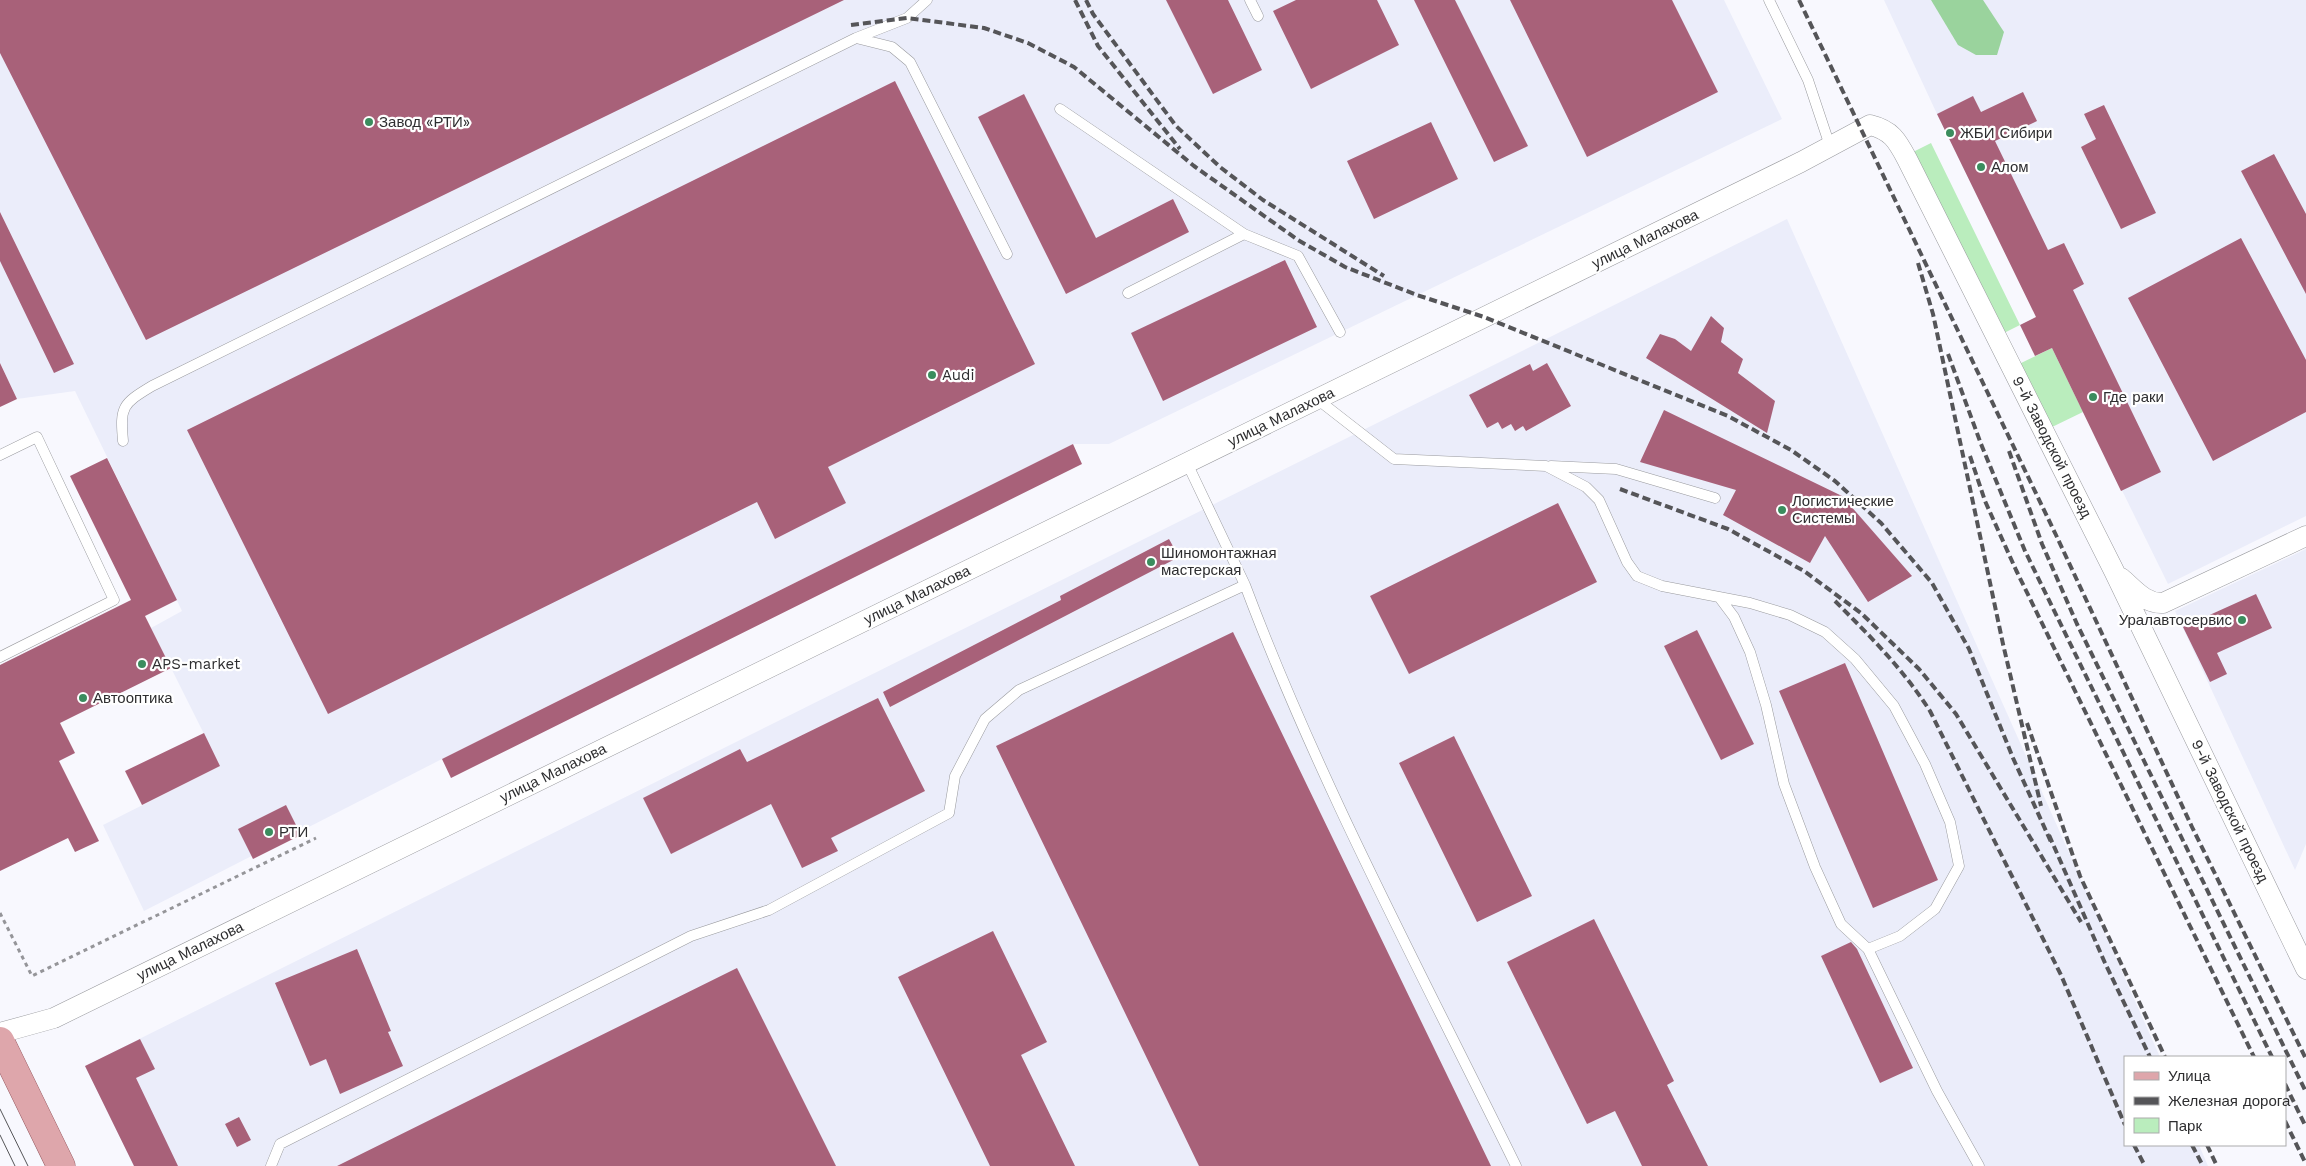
<svg xmlns="http://www.w3.org/2000/svg" width="2306" height="1166" viewBox="0 0 2306 1166" font-family="'Work Sans',sans-serif">
  <rect width="100%" height="100%" fill="#f8f8fe"/>
  <path fill="#ebedfa" d="M0,0H1724L1782,119L1109,444H1073L442,759L144,911L103,825L220,766L151,628L182,611L75,391L17,399L0,363Z
    M1884,0H2306V516L2168,584L1937,114Z
    M1787,219L2160,1057H2125V1145H2199L2208,1166H134L85,1066Z
    M2306,549V844L2295,870L2175,611Z"/>
  <path fill="#baedbd" d="M1931,143L2020,325L2002,334L1913,152Z
    M2052,348L2083,412L2050,428L2019,364Z"/>
  <path fill="#9ad39d" d="M1931,0H1983L2004,32L1997,55H1976L1958,45Z"/>
  <path fill="#a86179" d="M0,0H844L146,340L0,53Z
    M1166,0H1228L1262,70L1213,94Z
    M1296,0H1377L1399,45L1311,89L1273,11Z
    M1414,0H1455L1528,146L1494,162Z
    M1510,0H1672L1718,92L1587,157Z
    M895,81L1035,364L828,467L846,503L775,539L757,502L328,714L187,430Z
    M2023,92L2037,121L1995,141L2048,250L2064,243L2084,284L2073,290L2161,472L2121,491L2052,348L2035,356L2020,325L2036,317L1937,114L1973,96L1981,112Z
    M1024,94L1096,238L1173,199L1189,232L1066,294L978,117Z
    M2104,105L2156,213L2121,229L2081,147L2096,139L2084,114Z
    M1431,122L1458,179L1374,219L1347,161Z
    M2274,154L2306,214V294L2241,171Z
    M0,212L74,364L54,373L0,261Z
    M2241,238L2306,360V412L2213,461L2128,298Z
    M1285,260L1317,327L1163,401L1131,333Z
    M1711,316L1724,328L1721,342L1743,359L1738,373L1775,401L1767,433L1646,358L1660,334L1675,339L1691,351Z
    M0,363L17,399L0,407Z
    M1547,363L1571,406L1526,431L1523,426L1515,431L1511,424L1502,429L1498,422L1487,428L1469,395L1530,364L1533,371Z
    M1664,410L1842,496L1912,576L1868,602L1825,536L1810,563L1723,515L1736,490L1640,462Z
    M1073,444L1082,464L451,778L442,759Z
    M107,458L177,600L145,616L171,668L60,723L75,753L59,761L99,841L75,852L68,838L0,871V665L131,600L70,476Z
    M1558,503L1597,582L1409,674L1370,596Z
    M1169,539L1179,557L890,707L883,692L1061,600L1060,596Z
    M2256,594L2272,628L2217,653L2227,674L2210,682L2183,627Z
    M1697,630L1754,744L1721,760L1664,646Z
    M1233,632L1491,1166H1199L996,746Z
    M1845,663L1938,880L1873,908L1779,691Z
    M878,698L925,791L831,838L838,851L802,868L771,804L671,854L643,798L740,749L747,762Z
    M204,733L220,766L142,805L125,771Z
    M1454,736L1532,896L1477,922L1399,763Z
    M286,805L301,835L253,859L238,829Z
    M1594,919L1674,1081L1667,1085L1708,1166H1642L1615,1111L1587,1124L1507,962Z
    M993,931L1047,1042L1021,1055L1075,1166H990L898,977Z
    M1851,942L1857,949L1913,1068L1880,1083L1821,956Z
    M357,949L391,1031L388,1032L403,1066L340,1094L326,1059L310,1066L275,983Z
    M737,968L836,1166H337Z
    M140,1039L155,1069L136,1078L178,1166H134L85,1066Z
    M239,1117L251,1140L237,1147L225,1124Z"/>
  <g fill="none" stroke-linecap="round" stroke-linejoin="round">
    <defs>
      <path id="service" d="M1250,0L1258,16
        M1769,0L1808,80L1830,146
        M856,38L892,47L910,62L1007,254
        M1060,109L1244,234
        M1128,293L1244,234L1298,256L1340,332
        M1317,399L1394,459L1546,466L1586,487L1599,500L1627,562L1637,576L1662,586L1750,603L1790,615L1825,632L1855,659L1894,706L1925,764L1950,822L1959,866L1935,909L1900,936L1868,949
        M123,441C120,407 122,404 152,386L856,38L907,18L927,0
        M0,455L37,437L114,600L0,657
        M1551,466L1616,469L1715,498
        M1245,585C1320,785 1422,974 1516,1166
        M1719,597L1734,617L1750,652L1766,705L1784,784L1815,867L1841,924L1868,949L1937,1091L1979,1166
        M271,1166L280,1144L691,936L769,910L949,813L955,776L985,719L1019,690L1245,585L1187,463"/>
      <path id="minor" d="M2121,578C2134,589 2145,604 2163,603L2306,536
        M0,1033L54,1018L1801,162L1870,125C1891,130 1897,140 1907,159L2114,571L2306,969"/>
      <path id="primary" d="M0,1041L61,1166"/>
    </defs>
    <use href="#service" stroke="#999a9e" stroke-width="11"/>
    <use href="#minor" stroke="#999a9e" stroke-width="21"/>
    <use href="#primary" stroke="#92555c" stroke-width="29"/>
    <path stroke="#959599" stroke-width="3" stroke-dasharray="4 4" stroke-linecap="butt" d="M0,913L32,976L316,838"/>
    <use href="#service" stroke="#fff" stroke-width="10"/>
    <use href="#minor" stroke="#fff" stroke-width="20"/>
    <use href="#primary" stroke="#dea6ab" stroke-width="28"/>
    <path stroke="#555558" stroke-width="1" d="M0,1109L28,1166
      M0,1135L15,1166"/>
    <path stroke="#555558" stroke-width="4" stroke-dasharray="8 4" stroke-linecap="butt" d="M1075,0L1098,46L1180,149
      M1086,0L1093,14L1176,126L1220,167L1263,200L1384,276
      M1799,0L2056,535L2192,827L2306,1059
      M851,25L907,18L984,28L1028,43L1074,67L1194,166L1298,240L1345,267L1417,295L1484,317L1728,416L1791,450L1835,481L1881,523L1932,583L1969,649L2013,758L2051,842
      M1918,263L1933,314L2003,644L2041,806
      M1948,354L1981,444L2025,551L2272,1057
      M2009,451L2042,544L2077,624L2306,1092
      M1970,456L1985,501L2016,570L2254,1057
      M1620,489L1728,529L1804,571L1861,613L1919,669L1956,714L2081,922
      M1835,601C1870,636 1903,669 1930,711L2061,975L2125,1125
      M2027,723L2080,876L2165,1057
      M2049,835L2105,963L2150,1057
      M2285,1084L2306,1127
      M2285,1121L2306,1164
      M2134,1145L2145,1166
      M2192,1145L2203,1166
      M2207,1145L2217,1166"/>
  </g>
  <g fill="#3b8d5e" stroke="#fff" stroke-width="2">
    <circle cx="369" cy="122" r="5"/>
    <circle cx="1950" cy="133" r="5"/>
    <circle cx="1981" cy="167" r="5"/>
    <circle cx="932" cy="375" r="5"/>
    <circle cx="2093" cy="397" r="5"/>
    <circle cx="1782" cy="510" r="5"/>
    <circle cx="1151" cy="562" r="5"/>
    <circle cx="2242" cy="620" r="5"/>
    <circle cx="142" cy="664" r="5"/>
    <circle cx="83" cy="698" r="5"/>
    <circle cx="269" cy="832" r="5"/>
  </g>
  <g text-anchor="middle" stroke-width="4.5" stroke-linejoin="round" paint-order="stroke">
    <g font-size="15" fill="#2e2e30" stroke="#fff" text-anchor="start">
      <text x="379" y="127">Завод «РТИ»</text>
      <text x="1960" y="138">ЖБИ Сибири</text>
      <text x="1991" y="172">Алом</text>
      <text x="942" y="380">Audi</text>
      <text x="2103" y="402">Где раки</text>
      <text x="1792" y="506">Логистические<tspan x="1792" dy="17">Системы</tspan></text>
      <text x="1161" y="558">Шиномонтажная<tspan x="1161" dy="17">мастерская</tspan></text>
      <text x="2232" y="625" text-anchor="end">Уралавтосервис</text>
      <text x="152" y="669">АPS-market</text>
      <text x="93" y="703">Автооптика</text>
      <text x="279" y="837">РТИ</text>
    </g>
    <g font-size="15" fill="#2e2e30" stroke="#fff">
      <text transform="translate(1645 239) rotate(-26)" y="5">улица Малахова</text>
      <text transform="translate(1281 417) rotate(-26)" y="5">улица Малахова</text>
      <text transform="translate(2052 447) rotate(63)" y="5">9-й Заводской проезд</text>
      <text transform="translate(917 595) rotate(-26)" y="5">улица Малахова</text>
      <text transform="translate(553 773) rotate(-26)" y="5">улица Малахова</text>
      <text transform="translate(2230 811) rotate(64)" y="5">9-й Заводской проезд</text>
      <text transform="translate(190 951) rotate(-26)" y="5">улица Малахова</text>
    </g>
  </g>
  <rect x="2124" y="1056" width="162" height="90" fill="#ffffff" stroke="#ababac"/>
  <rect x="2134" y="1072" width="25" height="8" fill="#dea6ab" stroke="#ababac"/>
  <text x="2168" y="1081" font-size="15" fill="#2e2e30">Улица</text>
  <rect x="2134" y="1097" width="25" height="8" fill="#555558" stroke="#ababac"/>
  <text x="2168" y="1106" font-size="15" fill="#2e2e30">Железная дорога</text>
  <rect x="2134" y="1118" width="25" height="15" fill="#baedbd" stroke="#ababac"/>
  <text x="2168" y="1131" font-size="15" fill="#2e2e30">Парк</text>
</svg>
